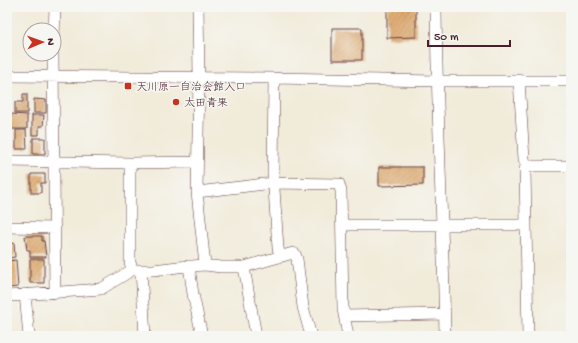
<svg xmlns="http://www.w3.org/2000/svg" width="578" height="343" viewBox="0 0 578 343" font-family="'Gochi Hand','Klee One',sans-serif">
  <defs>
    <pattern id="building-hatch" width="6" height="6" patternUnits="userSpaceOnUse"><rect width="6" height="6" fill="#dca364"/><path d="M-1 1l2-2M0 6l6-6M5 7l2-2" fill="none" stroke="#b48453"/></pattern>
  </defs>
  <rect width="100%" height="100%" fill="#f6f6f2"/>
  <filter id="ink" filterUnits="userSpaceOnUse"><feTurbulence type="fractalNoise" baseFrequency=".025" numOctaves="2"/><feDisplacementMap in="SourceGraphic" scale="8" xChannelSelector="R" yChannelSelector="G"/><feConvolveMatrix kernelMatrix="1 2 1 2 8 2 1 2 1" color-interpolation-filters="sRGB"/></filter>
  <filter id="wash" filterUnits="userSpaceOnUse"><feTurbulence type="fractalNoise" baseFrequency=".012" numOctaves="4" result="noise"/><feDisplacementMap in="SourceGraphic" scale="16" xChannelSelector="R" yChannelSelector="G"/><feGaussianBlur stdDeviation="0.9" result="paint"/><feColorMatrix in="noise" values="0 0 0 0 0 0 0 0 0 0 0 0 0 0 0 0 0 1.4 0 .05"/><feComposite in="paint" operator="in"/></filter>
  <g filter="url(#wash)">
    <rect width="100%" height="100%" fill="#f1ebd9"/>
    <g id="blocks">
      <path fill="url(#building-hatch)" d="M387,7H416V37L387,38Z
        M332,28H362V60H332Z
        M23,94H27V113H15V102H23Z
        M34,99L46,100V113H34Z
        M11,114L27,115V129H11Z
        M32,115H44L43,126H39V135H32Z
        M16,130H26L27,149H16Z
        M33,138H45V154H33Z
        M379,167H423V185L379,186Z
        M31,174H45V183H41V193H31Z
        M25,236H42V241H44L46,257H30V250H27Z
        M14,243L15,257L7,258V244Z
        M30,259H44V283H30Z
        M16,260L18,287L7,288V261Z
        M420,334V336H382V335Z"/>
    </g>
  </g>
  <g filter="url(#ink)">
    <use href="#blocks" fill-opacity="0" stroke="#633e45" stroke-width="1"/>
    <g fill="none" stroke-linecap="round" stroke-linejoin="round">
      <defs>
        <path id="minor" d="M198,7L199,77L197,192L205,265
          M436,7C437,117 443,226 445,336
          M54,37L55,7
          M53,54L55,293
          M7,76L274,78L437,81H571
          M274,78L273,174L278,248L280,256
          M519,80L524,159L527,167
          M7,161L130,163L196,162
          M130,163V262L132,270
          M197,192L273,183L339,184L341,191L343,309L348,336
          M342,225H526
          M7,227L55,228
          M189,266L193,294L202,336
          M244,267L256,336
          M141,270L145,336
          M25,294L29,336
          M7,296L101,289L132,270H153L178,267L205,265L221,267H244L293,253L295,254L297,259L303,307L311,336
          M344,316L444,314
          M528,336L525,169L527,167L533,166H571"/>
      </defs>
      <use href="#minor" stroke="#633e45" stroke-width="12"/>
      <use href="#minor" stroke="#fff" stroke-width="11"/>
    </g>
  </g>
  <g fill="#c8321e" stroke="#f6f6f2" stroke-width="1.5">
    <rect x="124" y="82" width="8" height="8" rx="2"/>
    <circle cx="176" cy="102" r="4"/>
  </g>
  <g text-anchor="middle" stroke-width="3" stroke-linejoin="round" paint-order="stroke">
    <g font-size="11" fill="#4a1f2b" stroke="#f6f6f2" text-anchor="start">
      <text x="136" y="90">天川原一自治会館入口</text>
      <text x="184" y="106">太田青果</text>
    </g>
  </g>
  <rect width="578" height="343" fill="none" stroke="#f6f6f2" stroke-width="24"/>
  <g transform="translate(42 42) rotate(88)"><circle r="19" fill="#f6f6f2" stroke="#b1a0a2"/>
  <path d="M0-3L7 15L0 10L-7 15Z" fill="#c8321e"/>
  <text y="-6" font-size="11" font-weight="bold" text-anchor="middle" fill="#4a1f2b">N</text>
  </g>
  <path d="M428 40v6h82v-6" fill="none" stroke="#4a1f2b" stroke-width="2"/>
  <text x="434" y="40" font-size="12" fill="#4a1f2b" stroke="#f6f6f2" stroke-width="3" paint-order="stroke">50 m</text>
</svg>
